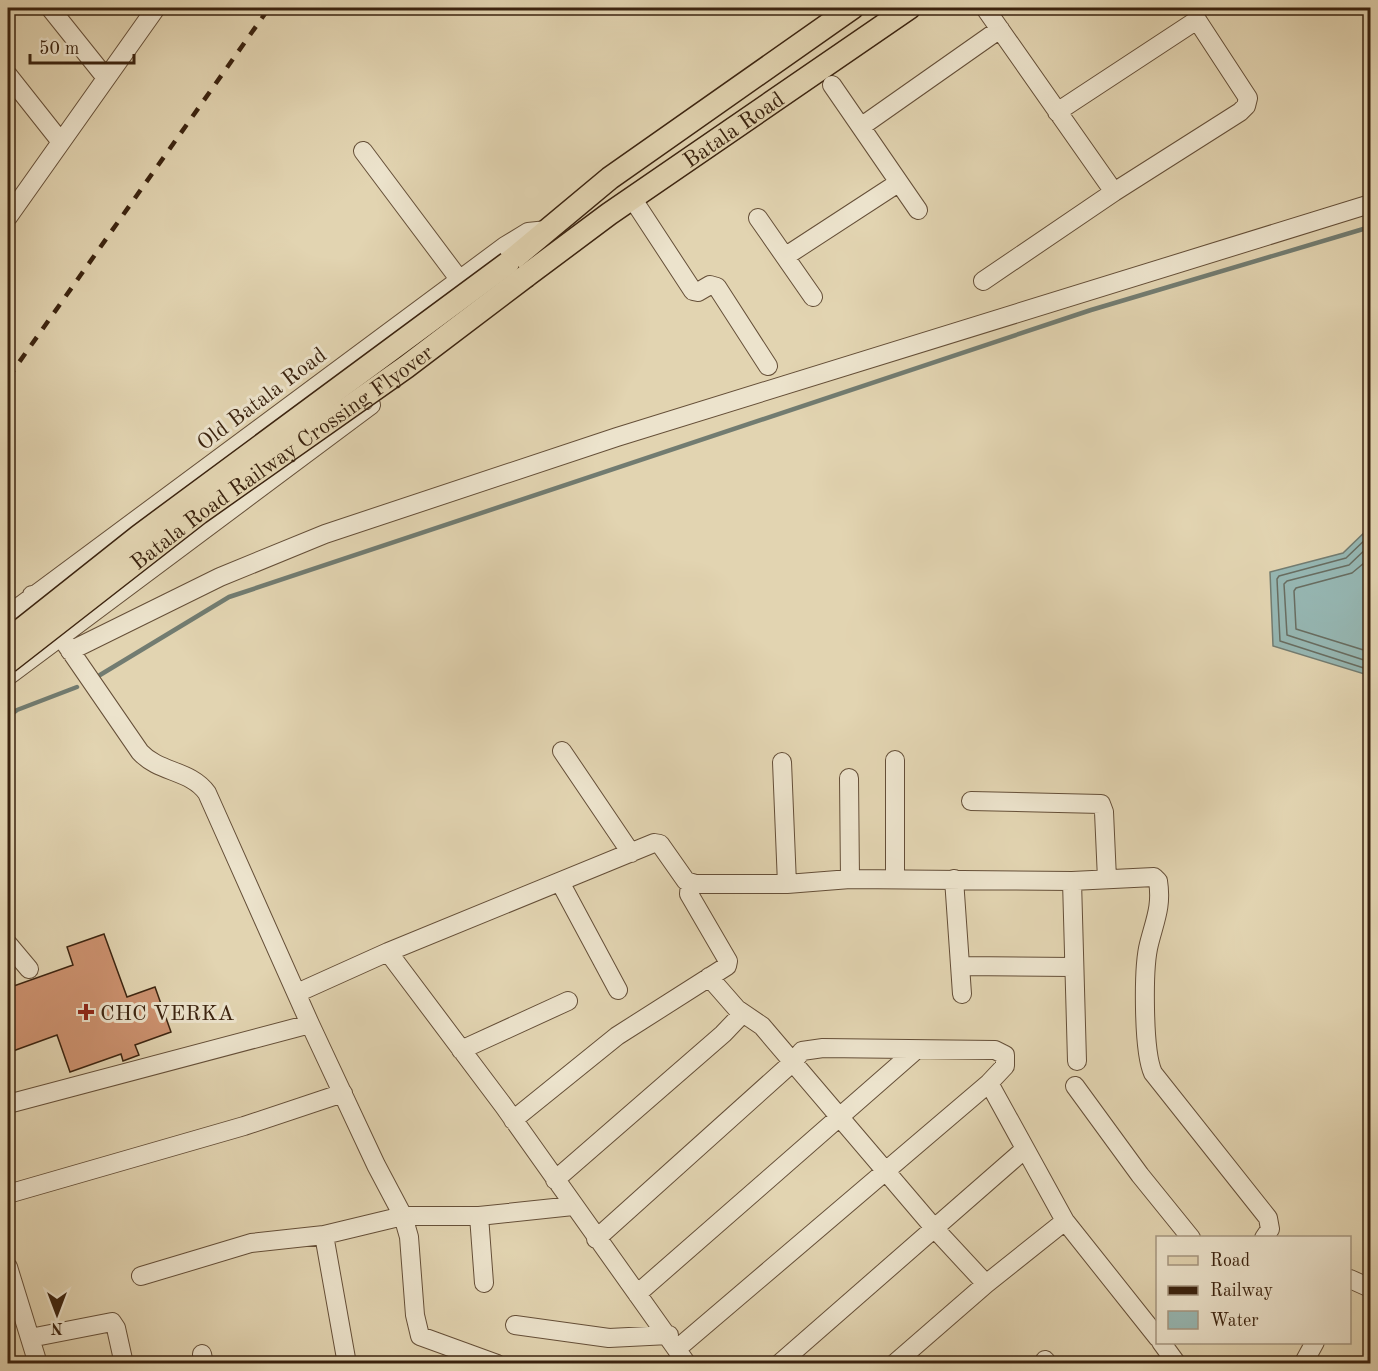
<svg xmlns="http://www.w3.org/2000/svg" width="1378" height="1371" viewBox="0 0 1378 1371" font-family="'Old Standard TT',serif">
  <rect width="100%" height="100%" fill="#e2d4b1"/>
  <filter id="stains"><feTurbulence type="fractalNoise" baseFrequency=".00333" numOctaves="4"/><feColorMatrix values="0 0 0 0 .2 0 0 0 0 .09 0 0 0 0 .02 0 0 0 .5 -.17"/></filter>
  <radialGradient id="worn" r=".72"><stop offset=".6" stop-color="#630" stop-opacity="0"/><stop offset="1" stop-color="#630" stop-opacity=".3"/></radialGradient>
  <path fill="#96b7b3" stroke="#727c71" stroke-width="1.5" d="M1370,527V679L1368,675L1273,646L1270,572L1343,553Z"/>
  <g fill="none" stroke-linecap="round" stroke-linejoin="round">
    <path stroke="#686d61" stroke-width="1.5" d="M1370,535L1346,558L1279,576L1277,579L1280,641L1370,670
      M1370,545L1349,565L1287,581L1284,584L1287,635L1370,662
      M1370,558L1352,573L1296,588L1294,591L1296,629L1370,652"/>
    <path stroke="#727c71" stroke-width="4.5" d="M100,675L229,597L1091,310L1370,227
      M8,717L17,710L77,687"/>
  </g>
  <path fill="#cd9270" stroke="#3b230f" stroke-width="1.5" d="M104,934L127,997L155,987L171,1032L135,1045L139,1055L123,1061L121,1054L70,1072L57,1035L13,1051L8,1035V988L73,965L67,947Z"/>
  <g fill="none" stroke-linecap="round" stroke-linejoin="round">
    <defs>
      <path id="minor" d="M50,8L106,78
        M985,8L1114,192
        M8,75L61,142
        M832,85L918,210
        M862,126L1000,29
        M363,151L459,279
        M632,198L693,291L698,292L710,285L717,287L768,366
        M8,217L156,8
        M758,218L813,297
        M786,256L898,183
        M983,281L1114,192L1240,112L1246,106L1248,98L1197,20L1057,112
        M32,595L140,752C159,773 191,770 207,793L310,1024L376,1165L403,1216L409,1237L415,1315L420,1336L497,1364
        M8,615L505,246L528,232L547,230
        M70,651L220,577L325,534L617,437L1370,204
        M8,676L371,405
        M562,751L631,853
        M895,760V879
        M782,762L787,884
        M849,778L850,879
        M971,801L1101,804L1104,812L1107,879
        M954,879L962,994
        M1072,881L1077,1061
        M560,882L618,990
        M8,944L29,969
        M388,952L503,1105L687,1364
        M960,966L1073,967
        M709,977L737,1009L762,1026L935,1229L986,1284
        M297,993L388,952L654,843L660,844L686,881L696,884H787L850,879L1072,881L1154,877L1158,881C1162,906 1155,920 1149,944C1143,967 1143,1051 1153,1073L1268,1218L1270,1229L1264,1238
        M461,1050L568,1001
        M989,1083L1065,1221L1158,1338
        M1075,1086L1140,1175L1191,1238
        M8,1104L310,1024
        M513,1120L617,1036L727,966L728,961L689,894L690,883
        M555,1180L723,1034L743,1013
        M8,1194L244,1126L343,1093
        M479,1216L484,1283
        M324,1235L347,1364
        M596,1239L793,1062L802,1051L823,1048L995,1050L1005,1055V1066L989,1083L678,1348
        M8,1267L38,1364
        M141,1276L251,1243L324,1235L403,1216H479L573,1206
        M1350,1279L1370,1288
        M637,1294L916,1050
        M515,1325L609,1338L669,1335
        M30,1338L112,1322L116,1328L124,1364
        M1161,1342L1177,1364
        M202,1354L204,1364
        M1045,1360L1048,1364
        M779,1364L1025,1149
        M894,1364L986,1284L1065,1221
        M1303,1364L1315,1342"/>
      <g id="major">
        <path d="M508,263L610,178L852,8"/>
        <path id="s1" d="M526,276L609,214L909,8"/>
      </g>
    </defs>
    <use href="#minor" stroke="#654f38" stroke-width="20"/>
    <use href="#major" stroke="#3b230f" stroke-width="25"/>
    <use href="#minor" stroke="#ece3cc" stroke-width="18"/>
    <use href="#major" stroke="#e2d4b1" stroke-width="22"/>
    <path stroke="#3b230f" stroke-width="4.5" stroke-dasharray="10 10" stroke-linecap="butt" d="M8,378L269,8"/>
    <defs>
      <g id="major-bridge">
        <path d="M8,640L139,536L508,263"/>
        <path id="s2" d="M8,662L199,513L406,367L526,276"/>
      </g>
    </defs>
    <use href="#major-bridge" stroke="#3b230f" stroke-width="25" stroke-linecap="butt"/>
    <use href="#major-bridge" stroke="#e2d4b1" stroke-width="22"/>
  </g>
  <path fill="#8f2418" stroke="#ece3cc" stroke-width="2" d="M83 1003h6v6h6v6h-6v6h-6v-6h-6v-6h6z"/>
  <g text-anchor="middle" stroke-width="6" stroke-linejoin="round" paint-order="stroke">
    <g font-size="22" fill="#3b230f" stroke="#ece3cc">
      <text dy="8" stroke="none"><textPath href="#s1" startOffset="254">Batala Road</textPath></text>
      <text transform="translate(261 398) rotate(-37)" y="8">Old Batala Road</text>
      <text dy="8" stroke="none"><textPath href="#s2" startOffset="342">Batala Road Railway Crossing Flyover</textPath></text>
    </g>
    <g font-size="22" fill="#3b230f" stroke="#ece3cc" text-anchor="start">
      <text x="100" y="1020">CHC VERKA</text>
    </g>
  </g>
  <rect width="1378" height="1371" fill="none" stroke="#e2d4b1" stroke-width="30"/>
  <rect x="9" y="9" width="1360" height="1353" fill="none" stroke="#3b230f" stroke-width="3"/>
  <rect x="15" y="15" width="1348" height="1341" fill="none" stroke="#3b230f" stroke-width="1.5"/>
  <rect x="1156" y="1236" width="195" height="108" fill="#ece3cc" stroke="#a59680" stroke-width="1.5"/>
  <rect x="1168" y="1256" width="30" height="9" fill="#e2d4b1" stroke="#a59680" stroke-width="1.5"/>
  <text x="1210" y="1266" font-size="18" fill="#3b230f">Road</text>
  <rect x="1168" y="1286" width="30" height="9" fill="#3b230f" stroke="#a59680" stroke-width="1.5"/>
  <text x="1210" y="1296" font-size="18" fill="#3b230f">Railway</text>
  <rect x="1168" y="1311" width="30" height="18" fill="#96b7b3" stroke="#a59680" stroke-width="1.5"/>
  <text x="1210" y="1326" font-size="18" fill="#3b230f">Water</text>
  <g transform="translate(57 1314) rotate(180)" stroke="#ece3cc" stroke-width="4.5" paint-order="stroke">
  <path d="M0-4.5L10 22L0 15L-10 22Z" fill="#3b230f"/>
  <text y="-9" font-size="16" font-weight="bold" text-anchor="middle" fill="#3b230f">N</text>
  </g>
  <path d="M30 54v9h104v-9" fill="none" stroke="#3b230f" stroke-width="3"/>
  <text x="39" y="54" font-size="18" fill="#3b230f" stroke="#ece3cc" stroke-width="4.5" paint-order="stroke">50 m</text>
  <rect width="100%" height="100%" filter="url(#stains)"/>
  <rect width="100%" height="100%" fill="url(#worn)"/>
</svg>
